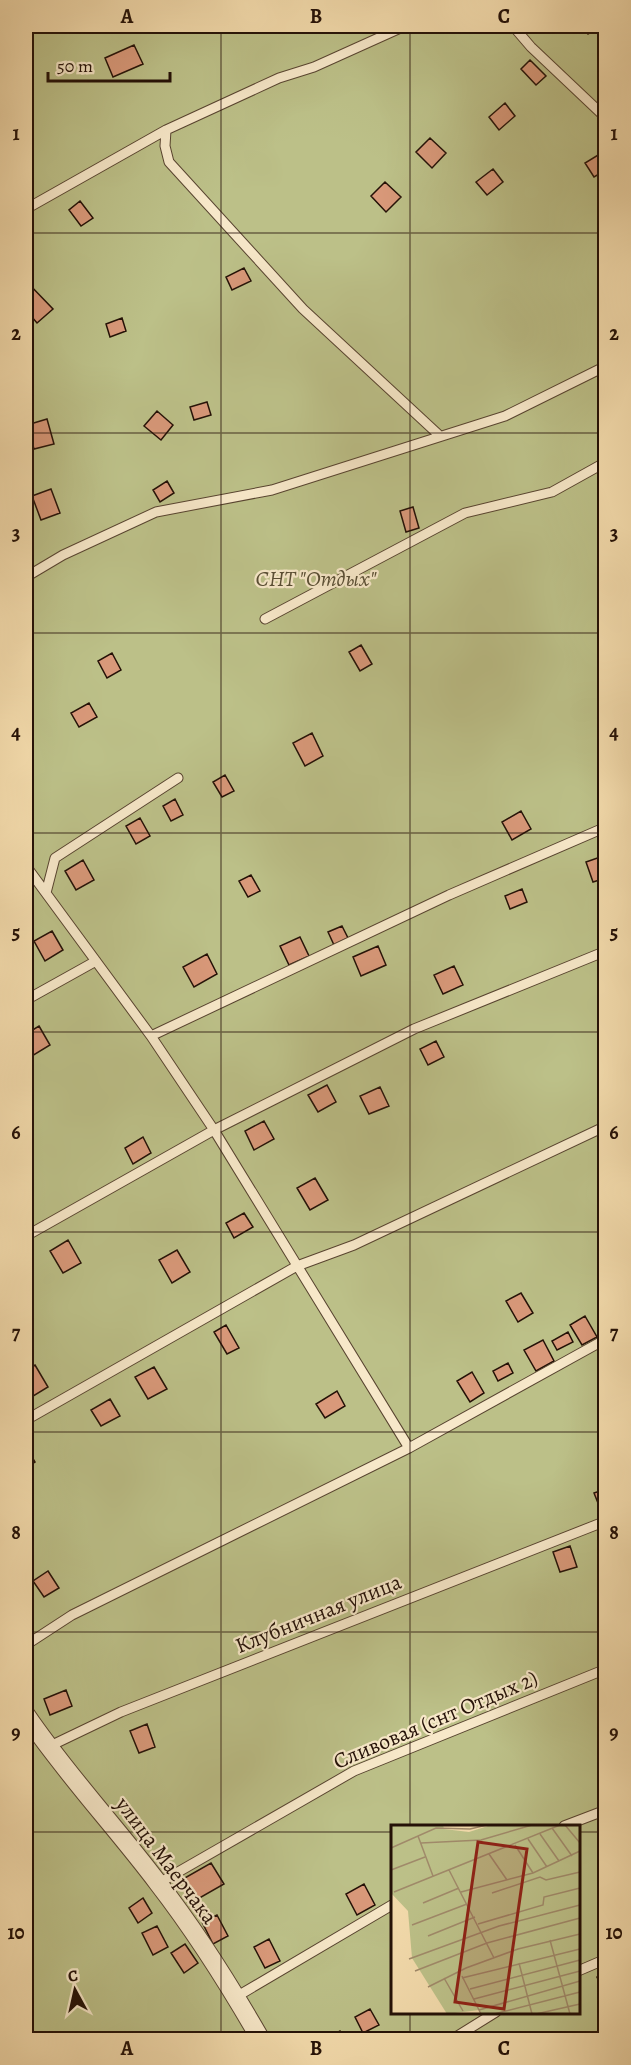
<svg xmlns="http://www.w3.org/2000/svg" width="631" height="2065" viewBox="0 0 631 2065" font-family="Alegreya,serif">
  <rect width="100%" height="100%" fill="#f3dbac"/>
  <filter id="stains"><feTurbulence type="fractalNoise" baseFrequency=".00333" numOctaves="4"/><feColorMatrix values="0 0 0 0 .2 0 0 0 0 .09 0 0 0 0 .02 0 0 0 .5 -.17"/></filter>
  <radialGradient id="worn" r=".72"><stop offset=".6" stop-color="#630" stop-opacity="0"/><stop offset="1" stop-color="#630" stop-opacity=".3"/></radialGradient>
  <path fill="#bcc088" stroke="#706848" stroke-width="1.5" fill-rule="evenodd" d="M26,26H605V2039L26,2040ZM392,1826H578V2012H392Z"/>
  <path fill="#d9997a" stroke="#241107" stroke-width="1.5" d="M583,26H602L588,34Z
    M134,45L143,64L113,77L105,58Z
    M530,60L546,76L536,85L521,69Z
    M505,103L515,116L499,130L489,117Z
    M430,138L446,153L432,168L416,152Z
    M603,152L606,156V170L594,177L585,163Z
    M493,169L503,182L487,195L476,182Z
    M385,182L401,197L386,212L371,196Z
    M80,201L93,218L81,226L69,210Z
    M244,268L251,281L232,290L226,277Z
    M26,281L53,309L37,323L26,310Z
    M122,318L126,331L110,337L106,324Z
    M207,402L211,415L194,420L190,407Z
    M157,411L173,425L161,440L144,426Z
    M47,419L54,444L34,449L27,425Z
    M167,481L174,493L160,502L153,490Z
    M51,489L60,513L41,520L32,496Z
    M413,507L419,528L406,532L400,511Z
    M361,645L372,664L360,671L349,652Z
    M112,653L121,670L107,678L98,661Z
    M89,703L97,717L79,727L71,713Z
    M312,733L323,756L305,766L293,743Z
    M225,775L234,791L222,797L213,782Z
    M175,799L183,815L171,821L163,806Z
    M521,811L531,829L512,840L502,822Z
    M140,818L150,836L136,844L126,826Z
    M606,855V878L593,882L586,862Z
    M83,860L94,880L76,890L65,871Z
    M251,875L260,891L248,897L239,881Z
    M522,889L527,902L510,909L505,896Z
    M342,926L348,938L334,945L328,932Z
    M52,931L63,950L45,961L34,941Z
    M300,937L309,956L289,965L280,946Z
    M378,946L386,965L361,976L353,957Z
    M207,954L217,974L194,987L183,967Z
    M454,966L463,985L443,994L434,975Z
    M39,1026L50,1045L32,1056L26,1044V1034Z
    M436,1041L444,1057L428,1065L420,1049Z
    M327,1085L336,1102L318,1112L308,1095Z
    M380,1087L389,1106L369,1114L360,1096Z
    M264,1121L274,1139L254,1150L245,1131Z
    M143,1137L151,1153L133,1164L125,1148Z
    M315,1178L328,1200L310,1210L297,1188Z
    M244,1213L253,1227L234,1238L226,1223Z
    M68,1240L81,1263L63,1273L50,1251Z
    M177,1250L190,1272L172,1283L159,1260Z
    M521,1293L533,1313L518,1322L506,1301Z
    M606,1296V1313L598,1301Z
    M585,1316L597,1337L582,1345L570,1325Z
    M226,1325L239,1348L227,1354L214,1332Z
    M568,1332L573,1342L557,1350L552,1341Z
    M543,1340L554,1361L536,1371L524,1350Z
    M508,1363L513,1373L498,1381L493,1371Z
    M35,1365L48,1387L30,1398L26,1390V1370Z
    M154,1367L167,1389L148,1399L135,1377Z
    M472,1372L484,1393L470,1402L457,1381Z
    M337,1391L345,1406L325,1418L316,1404Z
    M110,1399L120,1416L101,1426L91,1410Z
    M26,1447L35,1462L26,1468Z
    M606,1489V1512L602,1513L594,1493Z
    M570,1546L577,1567L560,1572L553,1552Z
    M48,1571L59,1588L44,1597L33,1581Z
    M66,1690L72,1706L50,1715L44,1699Z
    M147,1724L155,1747L139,1753L130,1731Z
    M211,1863L224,1884L196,1900L183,1879Z
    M364,1884L375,1905L357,1915L346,1894Z
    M143,1898L152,1913L138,1923L129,1908Z
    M217,1915L228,1936L213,1944L202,1922Z
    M157,1926L168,1947L153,1955L142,1933Z
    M269,1939L280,1961L265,1968L254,1947Z
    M185,1944L198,1963L184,1973L171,1953Z
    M606,1973V1993L605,1994L597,1977Z
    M370,2009L379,2025L363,2033L355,2017Z
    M340,2031L344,2040H323Z"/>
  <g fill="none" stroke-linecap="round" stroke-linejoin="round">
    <defs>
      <path id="service" d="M513,26L531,47L606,118
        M166,130L165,146L169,162L303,309L440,436
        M26,209L166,130L279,78L314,67L405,26
        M26,577L63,555L156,512L272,490L505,416L606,366
        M265,619L465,513L552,492L606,462
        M26,866L151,1036L214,1130L409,1448
        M46,893L55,858L178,778
        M26,1000L96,961
        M151,1036L449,895L606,827
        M26,1236L214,1130L414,1029L606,951
        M26,1420L297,1266L354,1245L606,1126
        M26,1645L72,1615L409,1448L606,1339
        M48,1747L121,1712L606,1521
        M564,1826L606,1810
        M159,1883L354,1771L606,1669
        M578,1971L606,1959
        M236,1997L392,1905
        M451,2040L496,2012"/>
      <path id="minor" d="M26,1715C66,1774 115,1826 158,1883C196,1932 230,1986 261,2040"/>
    </defs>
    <use href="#service" stroke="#584430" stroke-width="11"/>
    <use href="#minor" stroke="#584430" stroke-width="20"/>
    <use href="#service" stroke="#f7e8c9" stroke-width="9"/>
    <use href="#minor" stroke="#f7e8c9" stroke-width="18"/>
  </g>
  <path fill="none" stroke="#241107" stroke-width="1.5" stroke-opacity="0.55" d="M221,26V2040M410,26V1826M26,233H606M26,433H606M26,633H606M26,833H606M26,1032H606M26,1232H606M26,1432H606M26,1632H606M26,1832H392M578,1832H606M410,2012V2040"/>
  <g text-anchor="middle" stroke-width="4.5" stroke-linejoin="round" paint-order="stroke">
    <g font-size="22" font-style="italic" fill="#594e34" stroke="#f7e8c9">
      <text x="316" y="586">СНТ "Отдых"</text>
    </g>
    <g font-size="22" fill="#241107" stroke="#f7e8c9">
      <text transform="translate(318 1613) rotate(-22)" y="8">Клубничная улица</text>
      <text transform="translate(435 1719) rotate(-23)" y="8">Сливовая (снт Отдых 2)</text>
      <text transform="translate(167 1860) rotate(53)" y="8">улица Маерчака</text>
    </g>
  </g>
  <g transform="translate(391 1825)">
    <rect width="189" height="189" fill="#f3dbac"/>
    <path d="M0,0H52L53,4L78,7L100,0H189V189H91L88,185L56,189L21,133L17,86L0,68Z" fill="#bcc088"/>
    <path fill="none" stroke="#a08a6a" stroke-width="1.5" d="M174,0L189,18M161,3L181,31M149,9L168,36M27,11L42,51M137,14L156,42M30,18L90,15L141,0M124,20L142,48M0,23L45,3L79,4L96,0M98,29L116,55M0,45L34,32M58,45L103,133M3,67L169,0M70,67L142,48L189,26M101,68L149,52L155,55L189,47M32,78L68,63M87,99L152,80L153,72L189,63M21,100L76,79M37,111L84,92M159,115L179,189M18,134L108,101L189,80M128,138L141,189M24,146L96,118L189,93M71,151L90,189M53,153L72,186M71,153L189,124M37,162L75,143L127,124L189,109M79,164L189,135M83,174L189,146M88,185L189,156M103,189L189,167M145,189L189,179"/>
    <path fill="#8f2418" fill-opacity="0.15" stroke="#8f2418" stroke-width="3" d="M87,17L136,24L113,184L64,177Z"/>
    <rect width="189" height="189" fill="none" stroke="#241107" stroke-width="3"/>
  </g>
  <rect width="631" height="2065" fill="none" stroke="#f3dbac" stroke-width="66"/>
  <g transform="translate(75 1990) rotate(352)" stroke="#f7e8c9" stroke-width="4.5" paint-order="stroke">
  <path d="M0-4.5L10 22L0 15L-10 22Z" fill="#241107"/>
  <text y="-9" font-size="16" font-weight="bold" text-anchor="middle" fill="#241107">С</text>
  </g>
  <path d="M48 72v9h122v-9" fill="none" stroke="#241107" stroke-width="3"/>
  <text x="57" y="72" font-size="18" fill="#241107" stroke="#f7e8c9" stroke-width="4.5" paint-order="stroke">50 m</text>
  <rect x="33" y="33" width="565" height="1999" fill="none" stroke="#241107" stroke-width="2"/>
  <g font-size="20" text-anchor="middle" font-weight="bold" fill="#241107">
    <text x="127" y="23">A</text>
    <text x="316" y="23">B</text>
    <text x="504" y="23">C</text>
    <text x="16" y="140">1</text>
    <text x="614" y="140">1</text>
    <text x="16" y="340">2</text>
    <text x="614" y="340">2</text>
    <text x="16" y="540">3</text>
    <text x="614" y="540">3</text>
    <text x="16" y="739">4</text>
    <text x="614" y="739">4</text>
    <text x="16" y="939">5</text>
    <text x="614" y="939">5</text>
    <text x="16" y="1139">6</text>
    <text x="614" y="1139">6</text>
    <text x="16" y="1339">7</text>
    <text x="614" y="1339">7</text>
    <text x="16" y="1539">8</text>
    <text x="614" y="1539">8</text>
    <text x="16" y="1739">9</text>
    <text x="614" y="1739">9</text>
    <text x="16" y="1939">10</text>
    <text x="614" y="1939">10</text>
    <text x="127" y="2055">A</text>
    <text x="316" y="2055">B</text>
    <text x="504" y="2055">C</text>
  </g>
  <rect width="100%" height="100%" filter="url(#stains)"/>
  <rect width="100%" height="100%" fill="url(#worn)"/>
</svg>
